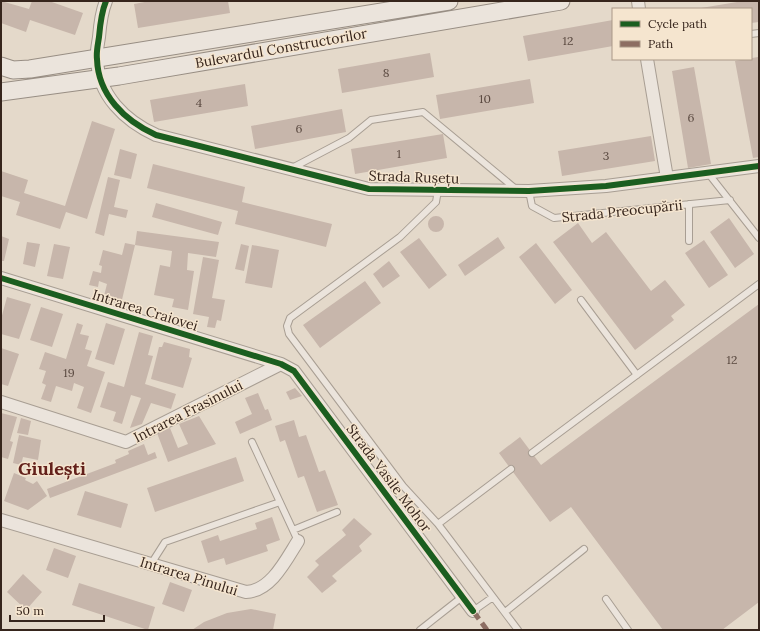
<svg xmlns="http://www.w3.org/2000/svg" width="760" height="631" viewBox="0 0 760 631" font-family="Lora,serif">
  <rect width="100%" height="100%" fill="#e4d9ca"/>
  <path fill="#c7b6ab" d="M1,1L29,9L32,1H49L83,13L75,35L30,20L26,32L1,23Z
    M150,1H228L230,13L138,28L134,4Z
    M743,1H759V22L751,23V9H695Z
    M613,20V46L528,61L523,36Z
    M430,53L434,77L342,93L338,69Z
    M758,57L759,157L753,158L735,61Z
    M694,67L711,164L688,168L672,71Z
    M530,79L534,103L440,119L436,95Z
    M245,84L248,106L154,122L150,100Z
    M342,109L346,132L255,149L251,126Z
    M92,121L115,129L87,219L66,212L60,229L16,215L20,202L1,196V171L28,180L24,193L65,206Z
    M443,134L447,158L355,174L351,149Z
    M651,136L655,161L562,176L558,151Z
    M120,149L137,154L131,179L114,175Z
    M153,164L245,187L242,202L332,224L326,247L235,224L238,211L147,188Z
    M108,177L120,180L114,207L128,210L126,218L109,214L104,236L95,233Z
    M156,203L222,222L218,235L152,217Z
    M428 224a8 8 0 1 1 16 0a8 8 0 1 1-16 0Z
    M729,218L754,254L735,268L710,232Z
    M578,223L592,243L606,232L651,291L665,280L685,305L671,316L674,320L635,350L553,242Z
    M137,231L219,242L216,257L188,253L187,270L194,271L188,310L172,307L174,299L154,295L160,265L170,267L172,251L135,245Z
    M1,236L9,239L4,261H1Z
    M498,237L505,248L465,276L458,265Z
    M419,238L447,275L429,289L400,252Z
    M704,240L728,275L709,288L685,253Z
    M27,242L40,244L35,267L23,264Z
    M125,243L135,245L121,304L103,300L107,284L99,281L98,287L89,285L93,271L101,273L102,266L99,265L103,250L122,255Z
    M536,243L572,290L555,304L519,257Z
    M54,244L70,247L63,279L47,276Z
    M241,244L249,246L244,271L235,269Z
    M252,245L279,250L272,288L245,283Z
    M203,257L219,260L212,298L225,300L221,321L217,320L215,328L207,327L209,317L193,314Z
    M389,261L400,276L383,288L373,274Z
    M365,281L381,303L320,348L303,325Z
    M7,297L31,304L19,339L1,334V319Z
    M759,304V602L722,630H663L571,507L550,522L499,453L520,437L541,465Z
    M41,307L63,314L52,347L30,340Z
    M77,323L83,325L80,334L89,336L85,349L92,351L87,366L105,372L91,413L77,408L84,387L74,383L72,391L56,386L51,402L41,399L46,385L42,383L46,371L39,369L45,352L66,359Z
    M106,323L125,329L114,365L95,359Z
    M139,332L153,336L148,355L153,356L145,384L176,394L171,409L151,403L142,424L130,428L141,398L131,395L122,424L113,421L116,412L100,407L108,382L124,387Z
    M164,342L190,349L189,357L192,358L183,388L151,379L159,347H162Z
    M1,348L19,354L8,386L1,384Z
    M295,388L302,396L290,400L286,392Z
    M258,393L265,410L268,409L272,420L240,434L235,422L252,414L245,398Z
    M1,413L17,417L10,441L13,442L8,459L1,457Z
    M199,416L216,444L168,462L157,433L170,428L178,448L188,444L179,424Z
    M21,418L31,421L28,435L17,433Z
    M294,420L299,437L306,435L319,472L325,470L338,505L317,512L304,476L298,478L285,440L280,442L275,426Z
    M19,435L41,440L38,460L23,457L21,465L13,463Z
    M144,444L148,455L155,452L157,458L50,498L47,489L116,463L115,460L129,454L128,451Z
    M236,457L244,481L155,512L147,488Z
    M14,473L26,478L25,480L33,484L37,481L47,496L28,510L4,501Z
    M85,491L128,504L121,528L77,515Z
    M272,517L280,540L266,545L268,551L226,565L224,558L208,563L201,541L218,535L220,541L257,529L255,523Z
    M354,518L372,534L359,546L362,551L332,576L337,581L322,593L307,577L319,565L315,561L346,535L342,530Z
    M54,548L76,556L68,578L46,570Z
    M23,574L42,592L26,610L7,592Z
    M170,582L192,590L184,612L162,604Z
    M79,583L155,607L148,630L72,605Z
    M251,609L276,614L273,630H192L204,622L227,613Z"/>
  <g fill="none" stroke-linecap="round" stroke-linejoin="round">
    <defs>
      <path id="lane" d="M751,34L759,33
        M292,168L349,138L371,120L423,112L517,190
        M708,173L759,238
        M438,190L436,202L400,237L290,318L287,326L289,334L403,486L438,524L518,630
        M529,191L532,206L554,218L730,200
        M689,204V241
        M581,300L637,375
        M252,442L298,541
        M532,453L759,284
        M438,524L511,469
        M293,530L337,512
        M151,564L165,542L280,502
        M606,599L628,630
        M473,611L493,597
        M505,612L584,549
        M420,630L462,597"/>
      <path id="street" d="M106,1C101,13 100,25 99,37C98,44 96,52 97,59C98,95 125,121 156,135L369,189L529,191L606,186L759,166
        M638,1L639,9
        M647,59L667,178
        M1,278L281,364L294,371L473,611
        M1,402L126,442L281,364
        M1,520L246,592C271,591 286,560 298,541"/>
      <path id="secondary" d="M1,66L13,70L30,69L449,1
        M1,92L119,76L561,1"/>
    </defs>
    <use href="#lane" stroke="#a89e93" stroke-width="8"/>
    <use href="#street" stroke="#a89e93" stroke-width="14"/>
    <use href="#secondary" stroke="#988e84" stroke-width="19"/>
    <use href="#lane" stroke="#ebe4dc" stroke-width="6"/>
    <use href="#street" stroke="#ebe4dc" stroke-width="12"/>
    <use href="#secondary" stroke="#ebe4dc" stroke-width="17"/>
    <path stroke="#8d6e63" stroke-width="5" stroke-dasharray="10 5" stroke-linecap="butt" d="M473,611L487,630"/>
    <defs>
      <path id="cycleway" d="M106,1C101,13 100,25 99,37C98,44 96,52 97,59C98,95 125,121 156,135L369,189L529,191L606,186L759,166
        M1,278L281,364L294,371L473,611"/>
    </defs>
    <use href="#cycleway" stroke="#f5e5cf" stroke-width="8"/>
    <use href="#cycleway" stroke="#1b5e20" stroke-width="6"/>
  </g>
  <g text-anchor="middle" stroke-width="3" stroke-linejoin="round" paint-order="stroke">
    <g font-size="12" fill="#5a4940">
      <text x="568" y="45">12</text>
      <text x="386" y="77">8</text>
      <text x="485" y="103">10</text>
      <text x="199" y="107">4</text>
      <text x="691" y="122">6</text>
      <text x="299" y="133">6</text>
      <text x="399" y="158">1</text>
      <text x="606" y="160">3</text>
      <text x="732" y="364">12</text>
      <text x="69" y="377">19</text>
    </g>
    <g font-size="14" fill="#36251c" stroke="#f5e5cf">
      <text transform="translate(281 48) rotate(-10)" y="5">Bulevardul Constructorilor</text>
      <text transform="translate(414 177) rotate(2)" y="5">Strada Rușețu</text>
      <text transform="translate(622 211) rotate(-6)" y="5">Strada Preocupării</text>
      <text transform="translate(145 310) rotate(17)" y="5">Intrarea Craiovei</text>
      <text transform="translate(188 411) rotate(-27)" y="5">Intrarea Frasinului</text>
      <text transform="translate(389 478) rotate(53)" y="5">Strada Vasile Mohor</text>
      <text transform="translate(189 576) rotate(17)" y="5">Intrarea Pinului</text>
    </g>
    <g font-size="18" font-weight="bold" fill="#63211b" stroke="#f5e5cf">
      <text x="52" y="475">Giulești</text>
    </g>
  </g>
  <rect width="760" height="631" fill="none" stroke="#36251c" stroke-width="4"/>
  <rect x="612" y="8" width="140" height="52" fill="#f5e5cf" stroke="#a99887"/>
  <rect x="620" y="21" width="20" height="6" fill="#1b5e20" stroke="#a99887"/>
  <text x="648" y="28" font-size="12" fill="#36251c">Cycle path</text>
  <rect x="620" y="41" width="20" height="6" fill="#8d6e63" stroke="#a99887"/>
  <text x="648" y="48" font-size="12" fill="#36251c">Path</text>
  <path d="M10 615v6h94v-6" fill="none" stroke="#36251c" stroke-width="2"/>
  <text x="16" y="615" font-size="12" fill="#36251c" stroke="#f5e5cf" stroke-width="3" paint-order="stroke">50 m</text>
</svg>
